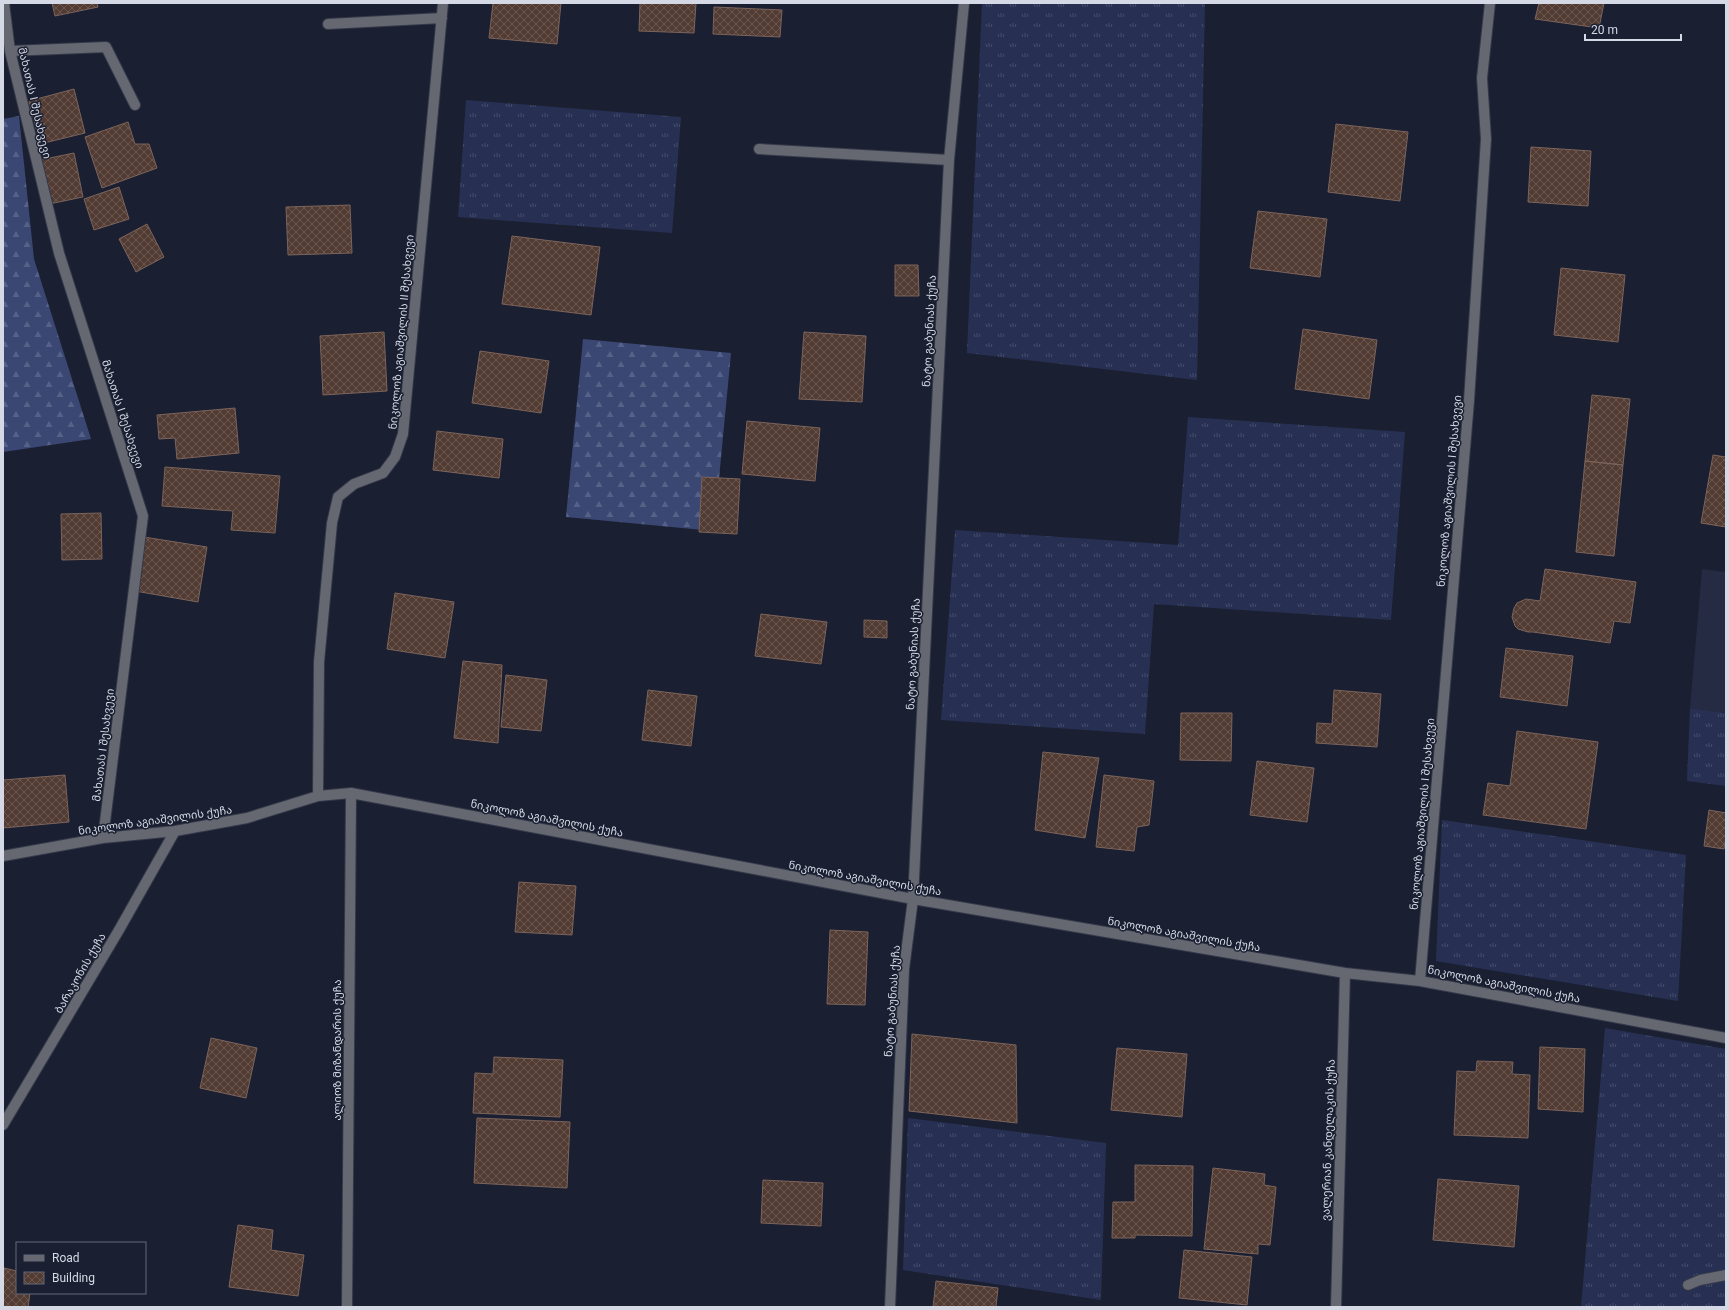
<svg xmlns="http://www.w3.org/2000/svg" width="1729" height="1310" viewBox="0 0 1729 1310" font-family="Roboto,'Noto Sans Georgian',sans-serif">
  <defs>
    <pattern id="grass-tufts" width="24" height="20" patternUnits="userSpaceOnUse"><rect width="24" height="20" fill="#273053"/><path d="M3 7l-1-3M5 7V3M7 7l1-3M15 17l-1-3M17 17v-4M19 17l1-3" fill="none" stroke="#454d6c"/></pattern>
    <pattern id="forest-firs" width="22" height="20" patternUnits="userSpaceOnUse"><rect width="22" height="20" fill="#3a4773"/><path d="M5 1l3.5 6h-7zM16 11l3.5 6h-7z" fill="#566187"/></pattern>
    <pattern id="building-cross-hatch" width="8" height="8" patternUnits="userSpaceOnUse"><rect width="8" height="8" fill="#513b33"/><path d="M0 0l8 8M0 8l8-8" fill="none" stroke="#695750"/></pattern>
  </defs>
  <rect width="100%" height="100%" fill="#1a1f31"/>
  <path fill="#242b42" d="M1702,569L1726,572V713L1690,708Z"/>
  <path fill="url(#grass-tufts)" d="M982,3H1205L1197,380L967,353Z
    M466,100L681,117L672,233L458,217Z
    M1188,417L1405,432L1391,620L1154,604L1145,734L941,720L955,530L1178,545Z
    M1690,708L1726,713V786L1687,781Z
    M1442,820L1686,855L1678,1001L1436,961Z
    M1605,1028L1726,1049V1307H1581Z
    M908,1118L1106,1143L1101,1300L903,1270Z"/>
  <path fill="url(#forest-firs)" d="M19,116L34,259L91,439L3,452V119Z
    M583,339L731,353L714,531L566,517Z"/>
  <path fill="url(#building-cross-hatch)" stroke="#7c645b" d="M52,3H97L98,7L55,16Z
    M493,3H561L557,44L489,38Z
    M640,3H696L694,33L639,31Z
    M1539,3H1604L1599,28L1535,19Z
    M714,7L782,10L780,37L713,34Z
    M74,89L85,133L40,144L29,101Z
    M128,122L135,144H149L157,168L102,188L85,137Z
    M1336,124L1408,132L1400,201L1328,192Z
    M1531,147L1591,151L1588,206L1528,202Z
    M74,153L83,197L49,204L40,160Z
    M119,187L129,219L94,230L84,199Z
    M350,205L352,253L288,255L286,207Z
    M1258,211L1327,219L1320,277L1250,268Z
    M147,224L164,257L136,272L119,239Z
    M512,236L600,247L591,315L502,304Z
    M895,265H918L919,296H895Z
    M1561,268L1625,275L1618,342L1554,335Z
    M1303,329L1377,340L1369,399L1295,389Z
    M384,332L387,391L323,395L320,336Z
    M804,332L866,336L862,402L799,399Z
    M480,351L549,361L541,413L472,403Z
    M1592,395L1630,399L1623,465L1585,461Z
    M235,408L239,453L177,459L175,438L159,439L157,415Z
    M747,421L820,428L815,481L742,474Z
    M437,431L503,439L499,478L433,470Z
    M1713,455L1726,457V527L1701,523Z
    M1585,461L1623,465L1614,556L1576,552Z
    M165,467L280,476L275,533L231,530L233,511L162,506Z
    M702,477L740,479L737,534L699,532Z
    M101,513L102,559L62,560L61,514Z
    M144,537L207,547L198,602L135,591Z
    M1545,569L1636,582L1630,623L1614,621L1610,643L1533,632H1528L1518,629L1515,626L1512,617L1514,608L1517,603L1526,599L1540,601Z
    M395,593L454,602L445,658L387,649Z
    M761,614L827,622L821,664L755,656Z
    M864,620L887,621V638L864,637Z
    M1506,648L1573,656L1567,706L1500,697Z
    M463,661L502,665L498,743L454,738Z
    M506,675L547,680L541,731L501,727Z
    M648,690L697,696L691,746L642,740Z
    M1334,690L1381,694L1377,747L1316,743L1317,723L1332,724Z
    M1181,713H1232L1231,761L1180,760Z
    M1517,731L1598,742L1586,829L1483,815L1488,783L1510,786Z
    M1043,752L1099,758L1085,838L1035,830Z
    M1257,761L1314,768L1307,822L1250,815Z
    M65,775L69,822L3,828V780Z
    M1104,775L1154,781L1149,825L1137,827L1134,851L1096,847Z
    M1709,810L1726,813V837L1724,849L1704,846Z
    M519,882L576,886L572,935L515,932Z
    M830,930L868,932L865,1005L827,1004Z
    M912,1034L1016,1045L1017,1123L909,1111Z
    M211,1038L257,1048L246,1098L200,1088Z
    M1540,1047L1585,1049L1583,1112L1538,1109Z
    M1117,1048L1187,1054L1182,1117L1111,1110Z
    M494,1057L563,1060L560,1117L473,1113L475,1073L493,1074Z
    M1477,1061L1513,1062L1512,1074L1530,1075L1528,1138L1454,1135L1457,1071L1476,1072Z
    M477,1118L570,1122L567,1188L474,1183Z
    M1135,1165L1193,1166L1192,1236L1135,1235V1238H1112L1113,1202H1135Z
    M1213,1168L1265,1174L1264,1185L1276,1187L1270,1245L1258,1244V1254L1204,1249Z
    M1438,1179L1519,1186L1514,1247L1433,1240Z
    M763,1180L823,1183L821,1226L761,1223Z
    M238,1225L273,1230L271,1250L304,1255L298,1296L229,1287Z
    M1184,1250L1252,1257L1247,1305L1179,1298Z
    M4,1268L17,1271V1293H30L28,1307H3Z
    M936,1281L998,1288L996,1307H933Z"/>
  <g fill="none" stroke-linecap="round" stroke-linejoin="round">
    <defs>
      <path id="minor" d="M4,3L10,51L59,253L143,516L103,838
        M328,24L442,18
        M10,51L106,47L135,105
        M759,149L949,160
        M318,796L319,662L332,523L338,497L354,484L383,473L395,457L403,434L443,3
        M3,856L103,838L175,831L247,818L318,796L351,793L913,899L1345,973L1420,981L1726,1038
        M1420,981L1469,401L1486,139L1482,78L1490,3
        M3,1125L119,930L175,831
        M1688,1285L1700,1280L1726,1275
        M347,1307L351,793
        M890,1307L904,969L913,899L949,160L964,3
        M1336,1307L1345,973"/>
    </defs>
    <use href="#minor" stroke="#34394a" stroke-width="12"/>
    <use href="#minor" stroke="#656871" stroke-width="10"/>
  </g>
  <g text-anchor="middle" stroke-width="3" stroke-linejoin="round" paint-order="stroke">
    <g font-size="11" fill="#d5d9e5" stroke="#1a1f31">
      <text transform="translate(35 103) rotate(77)" y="4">მახათას I შესახვევი</text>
      <text transform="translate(929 331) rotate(-87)" y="4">ნატო გაბუნიას ქუჩა</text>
      <text transform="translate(401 332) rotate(-85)" y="4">ნიკოლოზ აგიაშვილის II შესახვევი</text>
      <text transform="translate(123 414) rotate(72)" y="4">მახათას I შესახვევი</text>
      <text transform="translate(1449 491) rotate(-85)" y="4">ნიკოლოზ აგიაშვილის I შესახვევი</text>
      <text transform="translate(913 654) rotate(-87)" y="4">ნატო გაბუნიას ქუჩა</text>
      <text transform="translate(103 745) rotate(-83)" y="4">მახათას I შესახვევი</text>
      <text transform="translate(1422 814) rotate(-85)" y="4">ნიკოლოზ აგიაშვილის I შესახვევი</text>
      <text transform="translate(547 818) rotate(11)" y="4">ნიკოლოზ აგიაშვილის ქუჩა</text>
      <text transform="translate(155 820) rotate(-8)" y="4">ნიკოლოზ აგიაშვილის ქუჩა</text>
      <text transform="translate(865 878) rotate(10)" y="4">ნიკოლოზ აგიაშვილის ქუჩა</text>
      <text transform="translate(1184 934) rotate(10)" y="4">ნიკოლოზ აგიაშვილის ქუჩა</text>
      <text transform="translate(80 973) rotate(-60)" y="4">ბარაკონის ქუჩა</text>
      <text transform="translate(1504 984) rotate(11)" y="4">ნიკოლოზ აგიაშვილის ქუჩა</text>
      <text transform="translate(892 1001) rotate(-86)" y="4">ნატო გაბუნიას ქუჩა</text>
      <text transform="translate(337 1050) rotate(-90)" y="4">ალიოზ მიზანდარის ქუჩა</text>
      <text transform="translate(1328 1140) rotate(-88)" y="4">ვალერიან კანდელაკის ქუჩა</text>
    </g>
  </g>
  <rect width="1729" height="1310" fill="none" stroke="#d5d9e5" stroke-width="8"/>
  <rect x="16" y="1242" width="130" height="52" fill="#1a1f31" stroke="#656979"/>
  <rect x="24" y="1255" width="20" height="6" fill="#656871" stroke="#656979"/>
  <text x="52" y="1262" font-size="12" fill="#d5d9e5">Road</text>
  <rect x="24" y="1272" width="20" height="12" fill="url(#building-cross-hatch)" stroke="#656979"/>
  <text x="52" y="1282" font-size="12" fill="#d5d9e5">Building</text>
  <path d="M1585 34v6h96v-6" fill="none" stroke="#d5d9e5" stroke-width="2"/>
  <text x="1591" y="34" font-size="12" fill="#d5d9e5" stroke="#1a1f31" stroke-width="3" paint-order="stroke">20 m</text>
</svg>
